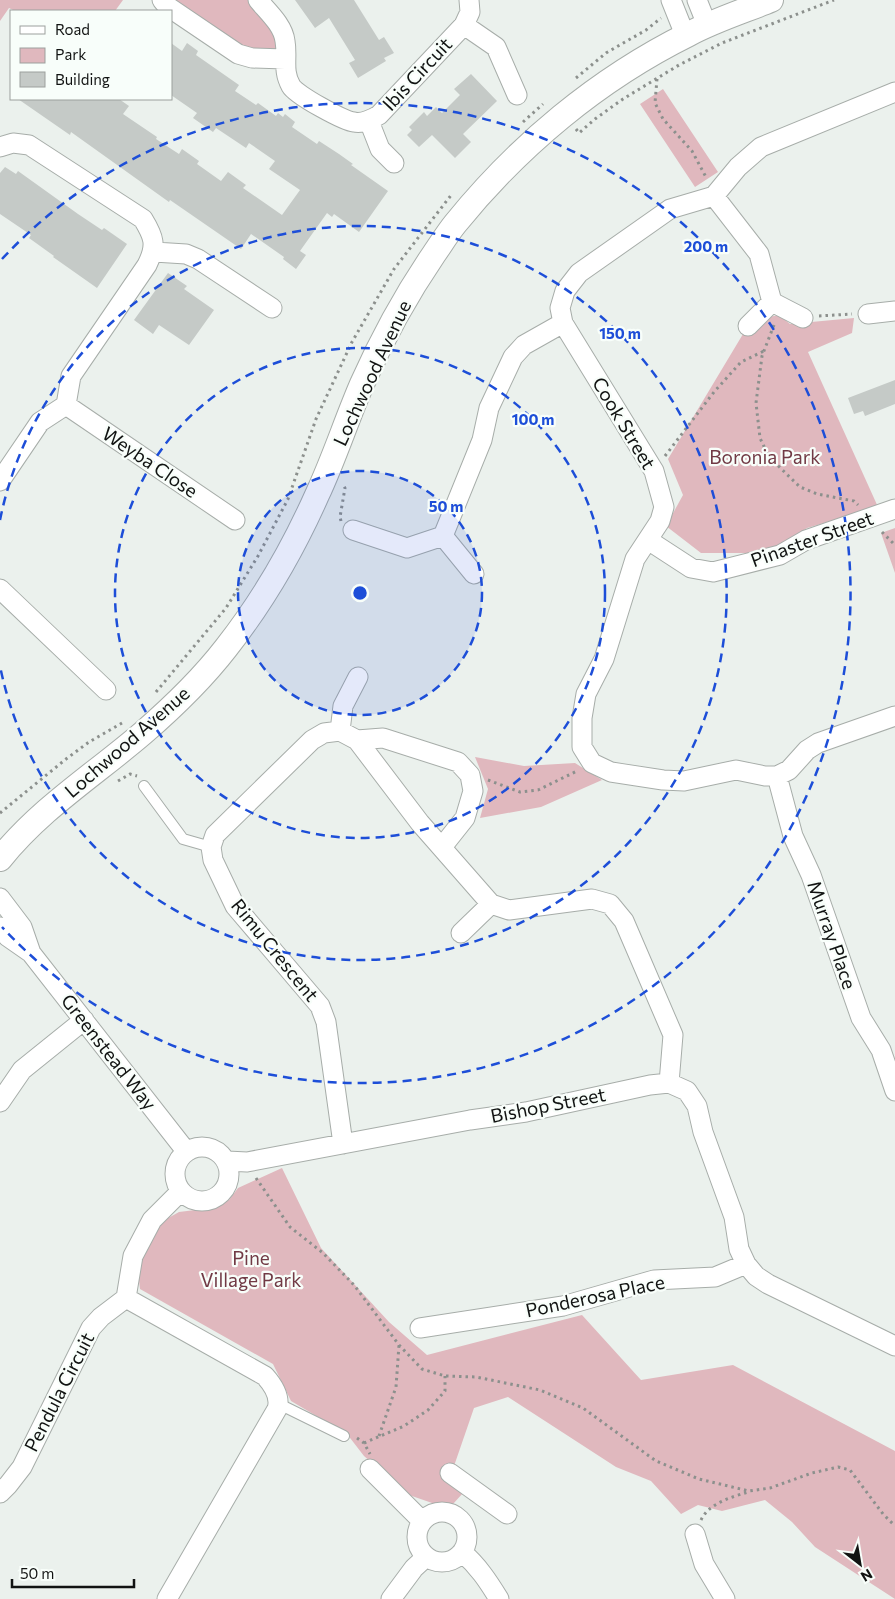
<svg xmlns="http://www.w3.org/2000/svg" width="895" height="1599" viewBox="0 0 895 1599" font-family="Commissioner,sans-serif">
  <rect width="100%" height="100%" fill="#ebf1ed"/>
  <path fill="#e0b8be" d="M0,0H123L115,11H15L9,8L0,21Z
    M162,0H258L285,59L252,58Z
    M663,89L718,172L695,187L640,104Z
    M779,315L790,324L854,318L852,333L808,352L878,507L807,528L779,546L754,553H701L666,526L683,495L668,459L743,334L764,318Z
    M895,528V573L881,533Z
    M475,757L524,766L575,763L602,780L541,807L480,818L488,789Z
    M282,1168L321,1248L389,1322L427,1355L582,1315L641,1380L733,1365L895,1451V1599L815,1547L792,1522L765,1500L722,1511L698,1505L681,1514L651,1481L616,1467L508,1397L474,1408L454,1466L463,1493L453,1504H435L409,1495L364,1456L347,1434L291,1401L273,1364L140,1289L138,1271L144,1249L161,1222L179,1212L195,1210L229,1200L238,1188Z"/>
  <path fill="#c5cac7" d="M295,0H354L379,40L384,37L394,53L384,58L386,61L358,78L349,63L355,60L329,18L315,28Z
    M171,43L182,51L187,43L198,51L196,55L239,85L235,91L256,105L258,103L276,116L278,113L283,117L285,114L295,122L292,127L317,144L319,141L339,154L353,164L351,165L388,191L359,232L334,214L332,217L327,213L300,251L306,255L296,269L283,259L284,257L251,234L241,249L170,200L169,202L71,132L70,135L18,99H119L129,106L123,114L157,137L156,139L179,154L182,149L199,161L197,164L221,181L228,172L246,185L243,188L282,215L300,190L269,169L275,161L249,143L246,148L216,128L213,132L193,118L197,113L171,95Z
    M471,74L497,101L463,134L471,142L455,158L432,135L419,147L407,135L412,130L409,127L424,112L427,116L436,107L442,113L460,95L454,89Z
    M5,167L16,174L18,171L78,214L102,230L104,228L127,244L97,288L53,257L54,256L29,238L31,235L0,214V173Z
    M168,273L187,286L184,289L214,310L189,345L159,325L153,334L134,320Z
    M895,380V404L865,416L863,411L854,414L848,398Z"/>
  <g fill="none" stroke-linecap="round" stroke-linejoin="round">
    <defs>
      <path id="service" d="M144,786L183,839L211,847
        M279,1404L344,1436"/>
      <path id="minor" d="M162,0L167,6L238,54L252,58L285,59
        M258,0C268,12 283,25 285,41C288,58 282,70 291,86C296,95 344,121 354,122C363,124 372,119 379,115L464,25L470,12L469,0
        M671,0L685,35
        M697,0L707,25
        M464,25L496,47L517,95
        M895,92L761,147L738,167L714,196L670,209L579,273L565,291L560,308L563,323L654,471L664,507L660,521L635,559L604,659L586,694L582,718V747L592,763L611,772L663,780L684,781L736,770L765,776H777L789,770L807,750L818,743L895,716
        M369,121L380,149L394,163
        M0,147L13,143L29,145L143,219C154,237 157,245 147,265L71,376L66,405L40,422L0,481
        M714,196L759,254L772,302
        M154,252L186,254L198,259L272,308
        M868,314L895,311
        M748,326L772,302L803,318
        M66,405L235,520
        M353,530L407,548L443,536L482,440L489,408L513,357L524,345L563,323
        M443,536L474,574
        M648,540L691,568L713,572L780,555L806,540L895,509
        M0,589L106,690
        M340,731L343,706L358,677
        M357,740L383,738L458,762L470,775L473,791L465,818L442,847
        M777,776L793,836L811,875L861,1018L881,1050L895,1091
        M0,898L22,927L31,953
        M0,927L8,937L31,953L186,1151
        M461,933L491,904
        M0,1102L22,1070L84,1020
        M343,1144L326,1022L320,1006L235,906L213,860L211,847L215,835L312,740L324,733L340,731L357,740L420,823L491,904L509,910L592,899L610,904L624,921L673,1035L669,1083
        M175 1174a27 27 0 1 1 54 0a27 27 0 1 1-54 0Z
        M227,1161L247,1162L470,1120L526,1112L650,1085L669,1083L687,1091L697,1106L703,1132L734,1217L739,1249L746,1264
        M126,1298L265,1376C273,1385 281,1397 277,1409L167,1599
        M420,1328L563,1306L654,1280L715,1277L746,1264L756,1276L768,1284L895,1346
        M370,1469L422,1521
        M450,1473L507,1514
        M0,1493L8,1485L22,1467L91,1328L101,1317L126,1298L133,1256L152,1220L181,1191
        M417 1537a25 25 0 1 1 50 0a25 25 0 1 1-50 0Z
        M695,1534L704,1564L725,1599
        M462,1552C478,1566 488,1581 499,1599
        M391,1599L414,1568L426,1557"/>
      <path id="tertiary" d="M0,859C41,808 94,775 143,733C173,707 202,679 226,648C263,601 293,549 317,495C334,459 346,421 362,384C382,339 406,295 434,254C441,244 447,234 455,224C518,146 598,79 689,34C715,20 744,11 771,0"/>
    </defs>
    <use href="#service" stroke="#a7ada9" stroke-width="12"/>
    <use href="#minor" stroke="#a7ada9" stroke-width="21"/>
    <use href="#tertiary" stroke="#a7ada9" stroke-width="26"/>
    <path stroke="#8c908d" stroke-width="3" stroke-dasharray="2.5 4" stroke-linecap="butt" d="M576,78L606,53L646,30L661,18
      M657,79L655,103L663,119L692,151L707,179
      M523,122L543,104
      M576,129L579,133L595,119L623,99L679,65L722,43L834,0
      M819,316L852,314
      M774,325L762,356L756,403L760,438L769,457L800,487L817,494L854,501L858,505
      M665,456L714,392L741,362L764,351
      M341,521L340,517L345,488L343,485
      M882,532L895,545
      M156,692L226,608L258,556L288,499L316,419L352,342L394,269L452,194
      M488,780L520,792L538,790L577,771
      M118,781L130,774L137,776
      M0,813L66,759L89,742L122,723
      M256,1178L290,1227L323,1253L354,1285L399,1345L422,1369L445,1376L476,1377L540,1390L583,1408L656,1461L699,1479L749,1491L770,1488L812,1473L838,1467L850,1470L883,1514L895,1526
      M379,1436L396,1387L399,1345
      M357,1438L364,1443L370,1454
      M364,1443L404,1426L428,1410L445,1391V1376
      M701,1520C709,1503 732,1497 748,1492"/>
    <use href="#service" stroke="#fff" stroke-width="10"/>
    <use href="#minor" stroke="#fff" stroke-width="19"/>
    <use href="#tertiary" stroke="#fff" stroke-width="24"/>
  </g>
  <circle cx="360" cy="593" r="122" fill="#1d4ed8" fill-opacity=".12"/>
  <g fill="none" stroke="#1d4ed8" stroke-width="2.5" stroke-dasharray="9 6">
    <circle cx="360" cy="593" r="122"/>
    <circle cx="360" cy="593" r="245"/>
    <path d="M0 520A367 367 0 1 1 0 666"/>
    <path d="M2 259A490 490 0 1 1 2 927"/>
  </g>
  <g text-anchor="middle" stroke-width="4.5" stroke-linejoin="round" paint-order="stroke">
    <g font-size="19" fill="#111312" stroke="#f8fefa">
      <text transform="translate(417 74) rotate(-47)" y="7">Ibis Circuit</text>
      <text transform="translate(372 373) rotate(-65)" y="7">Lochwood Avenue</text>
      <text transform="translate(624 423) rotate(59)" y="7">Cook Street</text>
      <text transform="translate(150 462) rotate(34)" y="7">Weyba Close</text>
      <text transform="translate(812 539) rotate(-20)" y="7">Pinaster Street</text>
      <text transform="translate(127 742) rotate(-41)" y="7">Lochwood Avenue</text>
      <text transform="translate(832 935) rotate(71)" y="7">Murray Place</text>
      <text transform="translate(275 950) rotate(51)" y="7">Rimu Crescent</text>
      <text transform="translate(109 1052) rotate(52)" y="7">Greenstead Way</text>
      <text transform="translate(548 1105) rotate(-11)" y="7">Bishop Street</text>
      <text transform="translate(595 1296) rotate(-12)" y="7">Ponderosa Place</text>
      <text transform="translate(59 1392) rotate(-63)" y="7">Pendula Circuit</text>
    </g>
    <g font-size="19" fill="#713a45" stroke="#f8fefa">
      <text x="765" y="464">Boronia Park</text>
      <text x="251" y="1265">Pine<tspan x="251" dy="22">Village Park</tspan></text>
    </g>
  </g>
  <circle cx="360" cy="593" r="8" fill="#1d4ed8" stroke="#f8fefa" stroke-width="2.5"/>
  <g font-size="15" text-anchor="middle" font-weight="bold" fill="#1d4ed8" stroke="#f8fefa" stroke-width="4.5" stroke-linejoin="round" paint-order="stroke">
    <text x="706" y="252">200 m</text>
    <text x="620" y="339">150 m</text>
    <text x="533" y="425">100 m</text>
    <text x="446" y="512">50 m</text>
  </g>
  <rect x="10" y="10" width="162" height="90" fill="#f8fefa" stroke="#9ca09d"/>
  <rect x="20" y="26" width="25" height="8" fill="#ffffff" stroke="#9ca09d"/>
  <text x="55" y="35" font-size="15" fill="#111312">Road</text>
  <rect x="20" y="48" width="25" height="15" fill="#e0b8be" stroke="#9ca09d"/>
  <text x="55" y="60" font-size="15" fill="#111312">Park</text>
  <rect x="20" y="72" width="25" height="15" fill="#c5cac7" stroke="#9ca09d"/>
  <text x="55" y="85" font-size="15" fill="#111312">Building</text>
  <g transform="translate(860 1564) rotate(149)" stroke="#f8fefa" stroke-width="4" paint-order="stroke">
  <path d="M0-4L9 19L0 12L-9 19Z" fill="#111312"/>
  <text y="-8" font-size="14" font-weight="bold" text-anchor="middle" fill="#111312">N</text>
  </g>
  <path d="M12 1579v8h122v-8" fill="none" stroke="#111312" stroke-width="2.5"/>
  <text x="20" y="1579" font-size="15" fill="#111312" stroke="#f8fefa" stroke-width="4" paint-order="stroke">50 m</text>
</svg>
